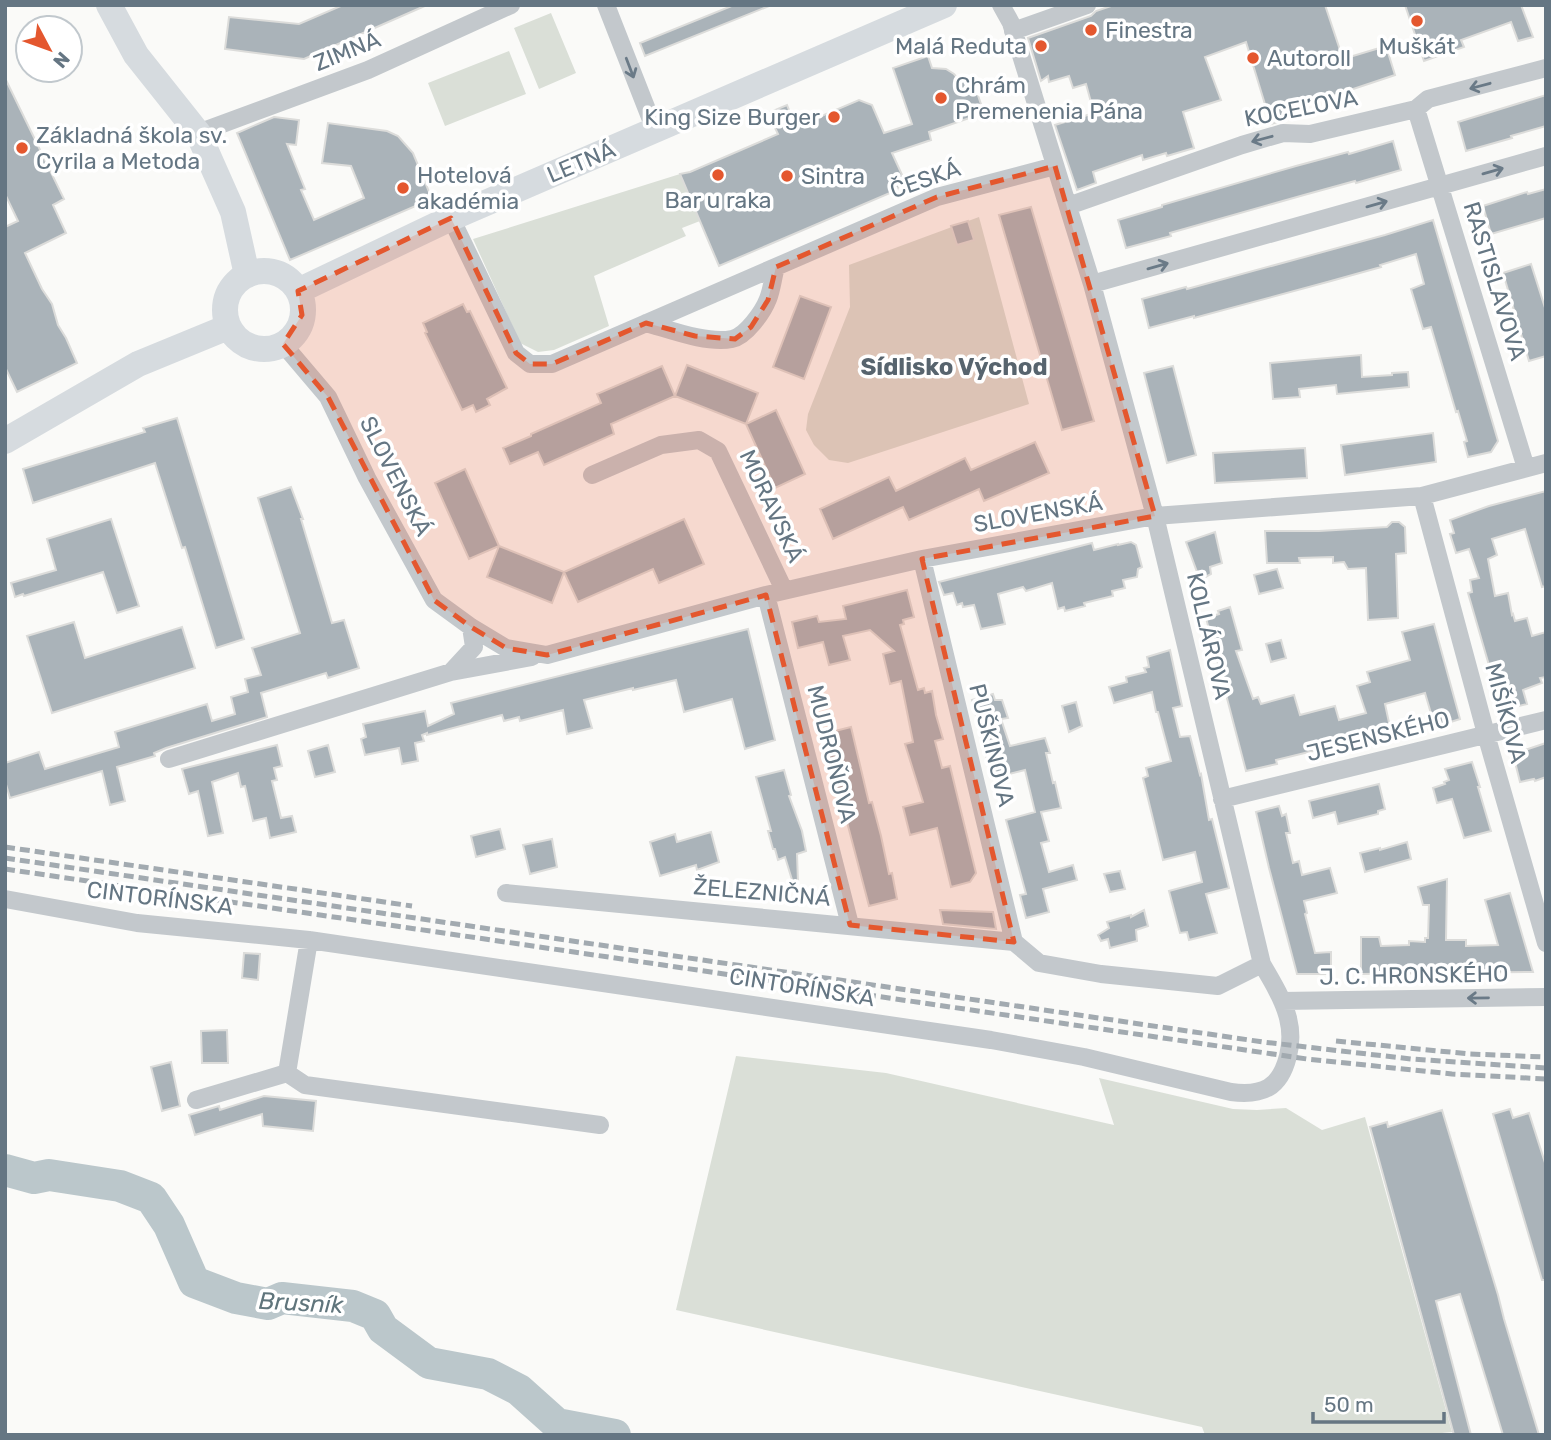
<svg xmlns="http://www.w3.org/2000/svg" width="1551" height="1440" viewBox="0 0 1551 1440" font-family="Rubik,sans-serif">
  <rect width="100%" height="100%" fill="#fafaf8"/>
  <path fill="#dadfd7" d="M551,13L576,73L539,89L514,28Z
    M509,51L526,94L445,126L428,83Z
    M680,174L700,221L682,228L686,236L594,276L609,326L554,350L538,352L520,343L473,239Z
    M979,217L1029,404L848,463L829,460L814,445L806,430L808,414L850,307L849,265Z
    M736,1056L886,1073L1114,1125L1099,1078L1233,1109L1257,1110L1286,1108L1322,1130L1365,1117L1452,1432L1422,1435H1205L1202,1427L676,1310Z"/>
  <g fill="none" stroke-linecap="round" stroke-linejoin="round">
    <path stroke="#bbc7cb" stroke-width="32" d="M5,1170L34,1178L49,1175L120,1186L151,1198L169,1225L194,1282L236,1298L268,1304L282,1298L353,1306L375,1315L383,1329L429,1363L488,1374L519,1390L557,1424L615,1435"/>
  </g>
  <path fill="#aab3b9" stroke="#dcdcda" stroke-width="2" d="M343,5H427L304,59L225,49L229,17L299,24Z
    M734,5L769,6L645,56L640,43Z
    M1114,5H1325L1343,59L1386,46L1395,75L1305,105L1308,113L1271,124L1246,42L1205,57L1221,100L1183,112L1194,148L1167,156L1166,153L1143,160L1142,155L1093,172L1096,183L1077,190L1055,125L1094,113L1086,84L1073,88L1069,76L1049,82L1048,76L1041,81L1028,38L1091,16L1096,11Z
    M1405,5H1521L1533,37L1518,41L1511,22L1461,40L1464,47L1424,61Z
    M928,56L932,68L946,69L954,74L961,82L972,78L984,113L929,132L931,140L892,153L903,177L897,190L719,266L680,174L690,172L778,134L768,113L787,105L796,127L859,100L872,105L884,133L912,124L893,68Z
    M5,78L64,199L53,205L66,233L25,253L42,289L52,304L58,325L66,338L77,363L17,392L5,367V227L18,221L5,194Z
    M1546,95V126L1511,136L1512,138L1466,151L1458,122Z
    M274,117L299,120L296,145L287,144L305,189L301,190L314,220L364,198L351,166L322,163L328,123L387,131L398,136L413,153L432,199L290,260L237,133Z
    M1393,141L1401,170L1356,183L1355,181L1304,195L1170,233L1171,236L1126,248L1118,220L1162,207V205L1296,166L1348,152L1349,154Z
    M1546,189V218L1491,234L1483,206L1527,192L1528,194Z
    M1031,207L1094,421L1062,430L999,215Z
    M1433,220L1498,441L1491,452L1468,457L1464,442L1467,441L1458,411L1456,412L1431,327L1423,329L1411,289L1424,284L1416,254L1380,265L1381,267L1331,281L1194,318V316L1149,328L1142,299L1186,287L1187,289L1385,235Z
    M968,221L974,240L957,245L951,226Z
    M1531,264L1546,311V356L1529,361L1503,273Z
    M800,296L831,307L804,379L773,367Z
    M463,304L467,312L470,311L507,388L487,399L490,405L476,412L473,405L462,410L425,333L427,332L423,323Z
    M1361,355L1362,377L1392,375V373L1408,372L1409,387L1337,394L1336,385L1299,389L1300,397L1273,399L1270,363Z
    M687,365L758,393L746,424L675,396Z
    M662,366L675,396L611,424L614,434L544,465L538,452L510,464L503,448L531,436V434L601,403L597,394Z
    M1173,366L1196,455L1167,463L1144,373Z
    M776,410L805,474L775,488L746,424Z
    M177,418L244,639L216,648L185,547L182,548L155,463L33,503L23,469L145,432L143,428Z
    M1433,433L1436,462L1345,475L1341,445Z
    M1035,442L1049,473L984,501L979,489L909,520L903,507L833,539L820,509L889,477L896,491L965,458L971,470Z
    M1305,448L1307,478L1215,483L1213,453Z
    M465,469L499,546L469,559L435,483Z
    M291,487L303,519H301L332,623L344,620L359,668L328,678L326,673L261,693L267,717L166,748L154,753L155,756L117,767L125,801L110,805L102,771L10,798L5,781V763L39,752L45,769L119,747L115,732L207,704L212,721L235,714L231,697L248,692L245,679L261,675L252,648L300,633L258,498Z
    M1546,491V586L1542,587L1525,529L1492,539L1497,555L1488,559L1495,596L1508,593L1512,615L1513,614L1515,621L1527,618L1532,636L1546,632V677L1540,678L1542,683L1523,690L1527,704L1502,710L1468,593L1472,592L1470,580L1479,578L1469,549L1456,553L1450,534L1454,533L1450,520L1489,506Z
    M111,519L139,606L117,613L103,572L24,596L23,594L15,597L11,583L56,570L47,539Z
    M684,519L704,564L659,583L653,569L578,602L564,572Z
    M1392,522H1399L1405,527L1406,553L1396,554L1398,618L1368,620L1366,568L1348,569L1344,562L1333,563V557L1299,558L1300,563H1267L1265,531H1319L1387,527Z
    M1215,532L1222,563L1210,567L1211,574L1200,580L1186,542Z
    M1131,542L1136,545L1142,567L1138,569L1137,577L1123,580L1125,588L1112,591L1113,596L1084,603L1085,606L1065,611L1064,607L1058,609L1052,583L1026,591L1023,587L998,594L1005,624L981,629L974,605L963,607L962,603L957,605L953,593L944,595L939,582L1092,543L1094,550L1118,544V545Z
    M499,546L564,572L552,603L487,577Z
    M1277,569L1283,588L1259,594L1254,575Z
    M907,590L914,617L903,620L904,624L900,625L918,690L924,688L925,693L932,691L936,715L943,739L935,741L942,768L950,766L976,873L970,882L951,887L937,828L910,835L903,807L923,802L905,744L913,742L901,681L890,684L883,654L894,651L870,630L843,636L850,660L829,665L823,642L798,648L792,622L817,616L819,622L846,619L843,606Z
    M1230,607L1242,650L1236,651L1253,699L1258,697L1261,704L1294,695L1300,715L1335,706L1339,720L1366,713L1357,686L1370,682L1367,672L1410,660L1402,632L1434,624L1460,719L1435,727L1425,693L1385,704L1391,732L1276,760L1277,764L1246,771L1206,618L1219,614L1218,611Z
    M74,622L85,658L182,627L195,668L52,713L27,636Z
    M748,629L775,740L745,749L732,699L684,712L676,680L633,690V688L584,700L592,728L567,734L563,710L520,721L519,717L504,721L502,715L427,735V733L422,735L424,741L415,743L418,761L402,764L399,748L365,755L361,739L366,737L363,724L425,711L428,726L454,714L451,703Z
    M1281,640L1286,658L1271,662L1266,644Z
    M1170,650L1182,706L1173,708L1180,737L1190,736L1200,775L1201,774L1209,820L1212,819L1229,888L1206,894L1217,933L1189,940L1187,932L1180,933L1169,891L1202,882L1195,852L1163,860L1143,778L1148,776L1146,768L1171,761L1158,712H1156L1152,692L1114,703L1109,687L1127,682L1126,677L1146,672L1144,668L1149,667L1147,657Z
    M993,694L995,700H1002L1008,718L1001,719L1010,746L1045,738L1050,753H1046L1053,783L1055,782L1061,808L1041,812L1049,841L1041,843L1049,872L1073,865L1077,880L1043,889L1049,912L1026,918L1020,895L1026,894L1006,820L1035,812L1025,770L993,778L989,767L972,700Z
    M1076,702L1082,726L1069,732L1062,706Z
    M851,727L869,803L872,802L881,836L889,874L892,873L897,899L869,906L847,822L846,823L840,802L823,734Z
    M1546,743V777L1535,781L1534,779L1520,782L1513,754Z
    M277,745L282,766L274,768L277,780L272,781L281,818L292,816L296,832L270,838L266,818L253,821L245,786L241,787L238,773L212,782L223,833L208,836L198,791L189,794L182,769Z
    M328,745L335,772L315,777L308,751Z
    M1472,762L1480,787H1478L1491,831L1464,838L1452,799L1437,803L1433,788L1445,784L1444,782L1449,780L1445,769Z
    M784,770L791,795L789,796L802,831L806,851L797,854L798,882L793,883L785,857L778,860L775,849H773L768,831H771L756,777Z
    M1379,784L1385,809L1378,811V814L1338,824L1335,812L1313,818L1309,801Z
    M1279,806L1282,816L1286,814L1290,833H1286L1293,863L1299,861L1302,875L1330,868L1337,893L1304,901L1307,913L1305,914L1315,953L1331,952V974H1297L1269,868L1256,812Z
    M500,829L505,849L476,857L471,836Z
    M711,832L719,862L697,870L696,865L660,876L650,842L675,834L677,842Z
    M552,839L557,867L530,874L523,845Z
    M1407,842L1411,859L1365,872L1360,853L1380,848V850Z
    M1120,871L1125,889L1110,892L1104,874Z
    M1447,879L1446,940H1466V946L1498,945L1485,900L1510,893L1533,972L1361,974V937H1379L1381,946L1409,945V941L1425,942V938H1428L1429,905H1423L1418,887Z
    M940,910L993,912L996,929L943,924Z
    M1144,910L1148,926L1136,930L1137,941L1110,948L1108,939L1101,941L1098,935L1109,928L1107,922L1131,915V917Z
    M244,953L260,954L258,980L242,978Z
    M227,1030L228,1063H202L201,1031Z
    M171,1062L180,1106L162,1111L151,1067Z
    M264,1096L316,1101L313,1131L263,1126L262,1114L195,1135L189,1115L219,1106L220,1110Z
    M1510,1109L1513,1118L1529,1113L1546,1166V1280H1542L1493,1114Z
    M1442,1110L1498,1295L1504,1319L1539,1435H1503L1460,1294L1436,1301L1471,1435H1454L1370,1127L1387,1122L1388,1127Z"/>
  <g fill="none" stroke-linecap="round" stroke-linejoin="round">
    <path stroke="#c3c8cc" stroke-width="18" d="M606,5L655,130
      M1013,31L1087,5
      M1416,109L1526,468
      M198,133L368,70L511,5
      M1068,206L1242,145L1283,133L1310,134L1416,109L1428,99L1546,68
      M451,218L516,353L530,364H552L937,197L1055,166
      M1092,284L1546,156
      M646,323C671,330 707,344 732,339C746,336 763,312 768,299C772,289 773,277 776,267
      M283,344L328,397L367,478L434,600L471,627L506,648L547,655L766,595L922,559L1155,516L1422,496L1546,463
      M592,475L661,445L699,440L718,451L784,590
      M1422,496L1489,745L1546,943
      M922,559L1014,942
      M766,595L850,925
      M451,672L474,647L471,627
      M169,759L451,672L532,657
      M1222,799L1546,720
      M506,893L1014,942
      M5,899L137,923L309,940L991,1040L1084,1057L1231,1092C1263,1096 1280,1088 1288,1056C1291,1044 1291,1030 1288,1018C1283,999 1272,981 1262,964L1155,516L1092,284L1011,23L1001,5
      M309,940L287,1073L305,1085L600,1125
      M1014,942L1039,963L1101,974L1218,986L1262,964
      M1282,1001L1546,997
      M196,1100L287,1073"/>
    <path stroke="#d6dbdf" stroke-width="26" d="M109,5L136,55L198,133L233,212L247,275
      M225 310a39 39 0 1 1 78 0a39 39 0 1 1-78 0Z
      M298,291L451,218L944,5
      M5,441L138,364L228,327"/>
    <path stroke="#a2aab0" stroke-width="5" stroke-dasharray="10 5" stroke-linecap="butt" d="M5,847L412,906
      M5,858L1263,1042L1411,1059L1546,1068
      M5,869L1307,1059L1452,1074L1546,1079
      M1336,1041L1470,1054L1546,1057"/>
  </g>
  <defs><path id="oneway-shaft" d="M-6 0H5M1.5-3L5.5 0L1.5 3" fill="none" stroke-width="1.6" stroke-linecap="round" stroke-linejoin="round" transform="scale(1.75)"/></defs>
  <g stroke="#6a7a87">
    <use href="#oneway-shaft" transform="translate(630 68) rotate(69)"/>
    <use href="#oneway-shaft" transform="translate(1480 86) rotate(165)"/>
    <use href="#oneway-shaft" transform="translate(1262 139) rotate(165)"/>
    <use href="#oneway-shaft" transform="translate(1493 171) rotate(-16)"/>
    <use href="#oneway-shaft" transform="translate(1377 204) rotate(-16)"/>
    <use href="#oneway-shaft" transform="translate(1158 266) rotate(-16)"/>
    <use href="#oneway-shaft" transform="translate(1478 998) rotate(179)"/>
  </g>
  <path fill="#e4572e" fill-opacity="0.2" stroke="#e4572e" stroke-width="5" stroke-dasharray="14 9" stroke-linejoin="round" d="M1055,166L1155,516L922,559L1014,942L850,925L766,595L547,655L506,648L471,627L434,600L328,397L283,344L302,315L298,291L451,218L516,353L530,364H552L646,323L695,336L735,339L751,327L768,300L776,267L937,197Z"/>
  <g fill="#e4572e" stroke="#fff" stroke-width="2.5">
    <circle cx="1417" cy="21" r="7"/>
    <circle cx="1091" cy="30" r="7"/>
    <circle cx="1041" cy="46" r="7"/>
    <circle cx="1253" cy="58" r="7"/>
    <circle cx="941" cy="98" r="7"/>
    <circle cx="834" cy="117" r="7"/>
    <circle cx="22" cy="148" r="7"/>
    <circle cx="718" cy="175" r="7"/>
    <circle cx="787" cy="176" r="7"/>
    <circle cx="403" cy="188" r="7"/>
  </g>
  <g text-anchor="middle" stroke-width="7" stroke-linejoin="round" paint-order="stroke">
    <g font-size="23" fill="#657683" stroke="#fff" text-anchor="start">
      <text x="1105" y="38">Finestra</text>
      <text x="1027" y="54" text-anchor="end">Malá Reduta</text>
      <text x="1417" y="54" text-anchor="middle">Muškát</text>
      <text x="1267" y="66">Autoroll</text>
      <text x="955" y="93">Chrám<tspan x="955" dy="26">Premenenia Pána</tspan></text>
      <text x="820" y="125" text-anchor="end">King Size Burger</text>
      <text x="36" y="143">Základná škola sv.<tspan x="36" dy="26">Cyrila a Metoda</tspan></text>
      <text x="417" y="183">Hotelová<tspan x="417" dy="26">akadémia</tspan></text>
      <text x="801" y="184">Sintra</text>
      <text x="718" y="208" text-anchor="middle">Bar u raka</text>
    </g>
    <g font-size="23" fill="#657683" stroke="#fff">
      <text transform="translate(347 51) rotate(-22)" y="8">ZIMNÁ</text>
      <text transform="translate(1301 108) rotate(-11)" y="8">KOCEĽOVA</text>
      <text transform="translate(581 162) rotate(-23)" y="8">LETNÁ</text>
      <text transform="translate(925 179) rotate(-19)" y="8">ČESKÁ</text>
      <text transform="translate(1495 281) rotate(73)" y="8">RASTISLAVOVA</text>
      <text transform="translate(396 476) rotate(63)" y="8">SLOVENSKÁ</text>
      <text transform="translate(772 506) rotate(65)" y="8">MORAVSKÁ</text>
      <text transform="translate(1038 513) rotate(-10)" y="8">SLOVENSKÁ</text>
      <text transform="translate(1209 636) rotate(77)" y="8">KOLLÁROVA</text>
      <text transform="translate(1506 713) rotate(75)" y="8">MIŠÍKOVA</text>
      <text transform="translate(1378 736) rotate(-14)" y="8">JESENSKÉHO</text>
      <text transform="translate(992 745) rotate(76)" y="8">PUŠKINOVA</text>
      <text transform="translate(832 754) rotate(76)" y="8">MUDROŇOVA</text>
      <text transform="translate(762 892) rotate(5)" y="8">ŽELEZNIČNÁ</text>
      <text transform="translate(160 898) rotate(7)" y="8">CINTORÍNSKA</text>
      <text transform="translate(1414 975) rotate(-1)" y="8">J. C. HRONSKÉHO</text>
      <text transform="translate(802 987) rotate(9)" y="8">CINTORÍNSKA</text>
    </g>
    <g font-size="24" font-weight="bold" fill="#57646e" stroke="#fff">
      <text x="954" y="375">Sídlisko Východ</text>
    </g>
    <g font-size="24" font-style="italic" fill="#60757c" stroke="#fff">
      <text transform="translate(301 1303) rotate(3)" y="8">Brusník</text>
    </g>
  </g>
  <rect width="1551" height="1440" fill="none" stroke="#657683" stroke-width="14"/>
  <g transform="translate(49 49) rotate(131)"><circle r="33" fill="#ffffff" stroke="#c1c8cd" stroke-width="2"/>
  <path d="M0-5L12 26L0 18L-12 26Z" fill="#e4572e"/>
  <text y="-10" font-size="19" font-weight="bold" text-anchor="middle" fill="#657683">N</text>
  </g>
  <path d="M1313 1412v10h131v-10" fill="none" stroke="#657683" stroke-width="3.5"/>
  <text x="1324" y="1412" font-size="21" fill="#657683" stroke="#ffffff" stroke-width="5" paint-order="stroke">50 m</text>
</svg>
